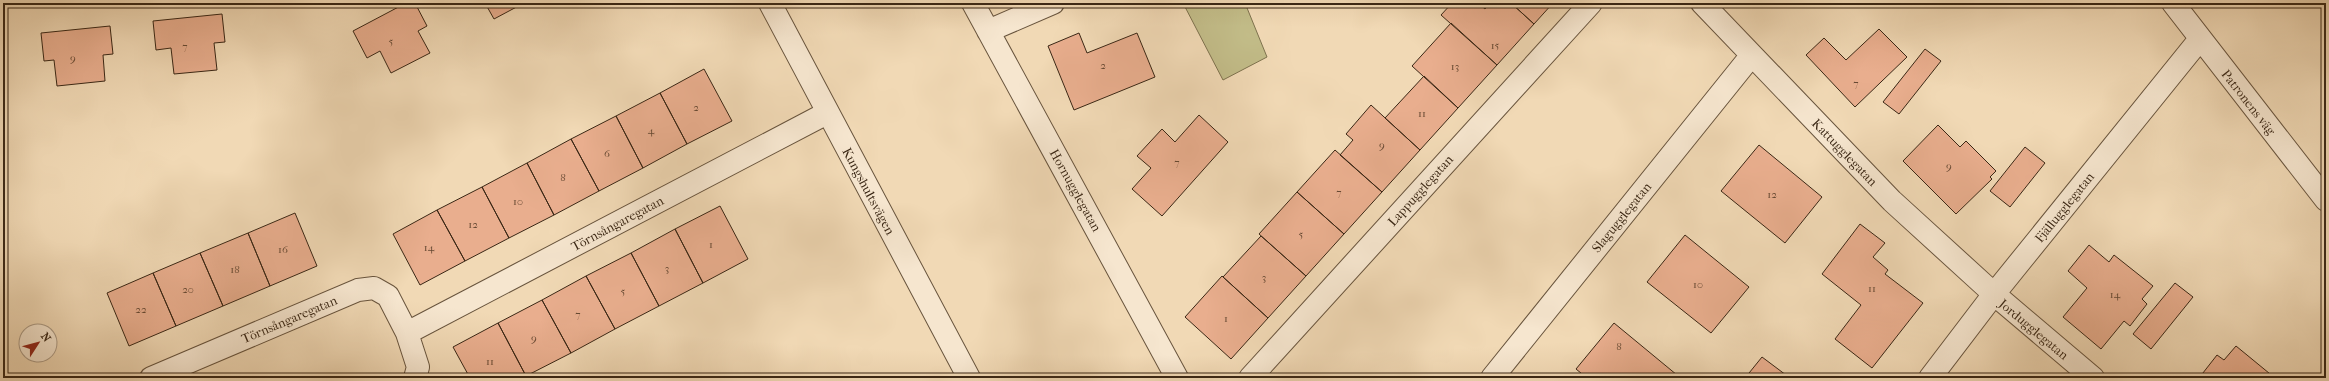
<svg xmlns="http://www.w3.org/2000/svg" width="2329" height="381" viewBox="0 0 2329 381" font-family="'IM FELL French Canon',serif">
  <rect width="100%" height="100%" fill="#f1d9b5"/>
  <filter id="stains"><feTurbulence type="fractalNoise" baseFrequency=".005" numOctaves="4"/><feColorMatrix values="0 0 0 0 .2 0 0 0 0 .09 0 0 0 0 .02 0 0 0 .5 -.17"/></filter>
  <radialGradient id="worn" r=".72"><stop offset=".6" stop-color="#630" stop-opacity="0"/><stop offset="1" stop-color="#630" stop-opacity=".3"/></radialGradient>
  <path fill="#c2bc88" stroke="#7e724e" d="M1183,3H1245L1267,57L1223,80Z"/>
  <path fill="#e9ae8e" stroke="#3a2715" d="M406,3H415L427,26L418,31L430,53L391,73L380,51L367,58L353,31Z
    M485,3H524L494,19Z
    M1452,3H1478L1485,9L1490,3H1511L1534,24L1497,65L1441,15Z
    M1511,3H1553L1534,24Z
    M222,14L225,42L214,43L217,70L174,74L171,48L156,50L153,21Z
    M1451,23L1497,65L1458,108L1412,66Z
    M110,26L113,54L103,55L105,81L57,86L54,60L44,61L41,33Z
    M1879,29L1907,57L1855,107L1806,55L1824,38L1846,60Z
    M1079,33L1087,53L1137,33L1155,77L1074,110L1048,46Z
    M1925,49L1941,61L1899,114L1883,102Z
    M704,69L732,121L687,144L660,93Z
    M1424,76L1458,108L1420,150L1385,118Z
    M660,93L687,144L643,168L616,116Z
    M1371,105L1420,150L1382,192L1340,155L1353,140L1346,134Z
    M1199,115L1228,142L1162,216L1132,189L1151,168L1137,156L1162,129L1175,142Z
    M616,116L643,168L599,191L571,139Z
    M1938,125L1960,147L1966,141L1996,171L1990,177L1992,179L1956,214L1903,161Z
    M571,139L599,191L554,215L527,163Z
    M1759,145L1822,197L1785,243L1721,191Z
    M2025,147L2045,163L2010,207L1990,191Z
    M1335,150L1382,192L1344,234L1297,192Z
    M527,163L554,215L509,238L482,187Z
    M482,187L509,238L465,261L437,210Z
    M1297,192L1344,234L1306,276L1259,234Z
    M720,206L748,259L703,283L675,229Z
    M437,210L465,261L420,285L393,234Z
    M295,213L317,266L270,286L248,233Z
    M1860,224L1885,243L1873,257L1888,270L1885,274L1923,303L1872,368L1835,339L1861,305L1822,274Z
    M675,229L703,283L659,306L631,253Z
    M248,233L270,286L223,306L200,253Z
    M1685,235L1749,287L1711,333L1647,282Z
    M1261,236L1306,276L1268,318L1223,277Z
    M2089,245L2109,262L2114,255L2153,286L2142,299L2147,304L2130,326L2124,321L2101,349L2063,317L2087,288L2068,271Z
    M200,253L223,306L176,326L153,273Z
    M631,253L659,306L615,329L586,276Z
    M153,273L176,326L129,346L107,293Z
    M586,276L615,329L571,353L542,300Z
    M1222,276L1268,318L1231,359L1185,317Z
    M2175,283L2193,297L2151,349L2133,334Z
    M542,300L571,353L526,376L498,323Z
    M498,323L526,376L522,378H470L453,347Z
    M1614,323L1677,375L1675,378H1587L1576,369Z
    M2236,346L2275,378H2199L2217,355L2224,360Z
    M1762,357L1790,378H1745Z"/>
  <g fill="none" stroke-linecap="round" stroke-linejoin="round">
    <defs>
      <path id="minor" d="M973,3L1177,378
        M1702,3L1892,201L1994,294L2093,378
        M2173,3L2326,200
        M988,31L1053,3
        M407,333L827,113
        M151,378L358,290L374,288L388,296L407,333L418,367L415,378
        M1250,378L1591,3
        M1492,378L1751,56
        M1930,378L1994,294L2200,39"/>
      <path id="tertiary" d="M770,3L969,378"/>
    </defs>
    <use href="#minor" stroke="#68543d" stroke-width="24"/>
    <use href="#tertiary" stroke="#68543d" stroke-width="24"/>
    <use href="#minor" stroke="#f6e6cf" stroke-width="22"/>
    <use href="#tertiary" stroke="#f6e6cf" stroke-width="22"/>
  </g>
  <g text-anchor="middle" stroke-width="3.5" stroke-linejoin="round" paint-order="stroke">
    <g font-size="11" fill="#664933">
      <text x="391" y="45">5</text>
      <text x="1495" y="49">15</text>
      <text x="185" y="50">7</text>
      <text x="73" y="62">9</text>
      <text x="1103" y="69">2</text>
      <text x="1455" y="70">13</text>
      <text x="1856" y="87">7</text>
      <text x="696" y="111">2</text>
      <text x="1422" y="117">11</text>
      <text x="651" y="134">4</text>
      <text x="1382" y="149">9</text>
      <text x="607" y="157">6</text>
      <text x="1177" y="166">7</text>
      <text x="1949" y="170">9</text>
      <text x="563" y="181">8</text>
      <text x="1339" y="196">7</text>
      <text x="1772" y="198">12</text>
      <text x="518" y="205">10</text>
      <text x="473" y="228">12</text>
      <text x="1301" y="238">5</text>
      <text x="711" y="248">1</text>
      <text x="429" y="251">14</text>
      <text x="283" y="253">16</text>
      <text x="667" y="272">3</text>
      <text x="235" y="273">18</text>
      <text x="1264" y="281">3</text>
      <text x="1698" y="288">10</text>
      <text x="1872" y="292">11</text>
      <text x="188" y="293">20</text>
      <text x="623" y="295">5</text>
      <text x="2115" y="298">14</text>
      <text x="141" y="313">22</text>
      <text x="578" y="318">7</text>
      <text x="1226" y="322">1</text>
      <text x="534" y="342">9</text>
      <text x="1619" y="350">8</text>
      <text x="490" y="365">11</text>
    </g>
    <g font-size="13" fill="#3a2715" stroke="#f6e6cf">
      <text transform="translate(2249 102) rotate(52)" y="5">Patronens väg</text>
      <text transform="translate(1845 152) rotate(46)" y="5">Kattugglegatan</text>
      <text transform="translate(1076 190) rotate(61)" y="5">Hornugglegatan</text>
      <text transform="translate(1420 190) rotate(-48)" y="5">Lappugglegatan</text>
      <text transform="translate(869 191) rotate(62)" y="5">Kungshultsvägen</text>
      <text transform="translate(2064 207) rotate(-51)" y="5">Fjällugglegatan</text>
      <text transform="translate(1621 217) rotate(-51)" y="5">Slagugglegatan</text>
      <text transform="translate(617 223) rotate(-28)" y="5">Törnsångaregatan</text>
      <text transform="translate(289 319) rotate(-23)" y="5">Törnsångaregatan</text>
      <text transform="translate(2034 329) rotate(40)" y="5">Jordugglegatan</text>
    </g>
  </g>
  <rect width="2329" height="381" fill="none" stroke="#f1d9b5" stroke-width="16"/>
  <rect x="4" y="4" width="2321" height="373" fill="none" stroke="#3a2715" stroke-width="2"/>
  <rect x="8" y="8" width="2313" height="365" fill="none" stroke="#3a2715"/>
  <g transform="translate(38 343) rotate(54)"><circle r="19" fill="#f6e6cf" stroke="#ab9a85"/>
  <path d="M0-3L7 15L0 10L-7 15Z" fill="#8f2418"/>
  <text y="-6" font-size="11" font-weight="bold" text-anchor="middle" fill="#3a2715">N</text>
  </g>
  <rect width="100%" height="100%" filter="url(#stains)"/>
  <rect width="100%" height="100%" fill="url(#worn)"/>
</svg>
